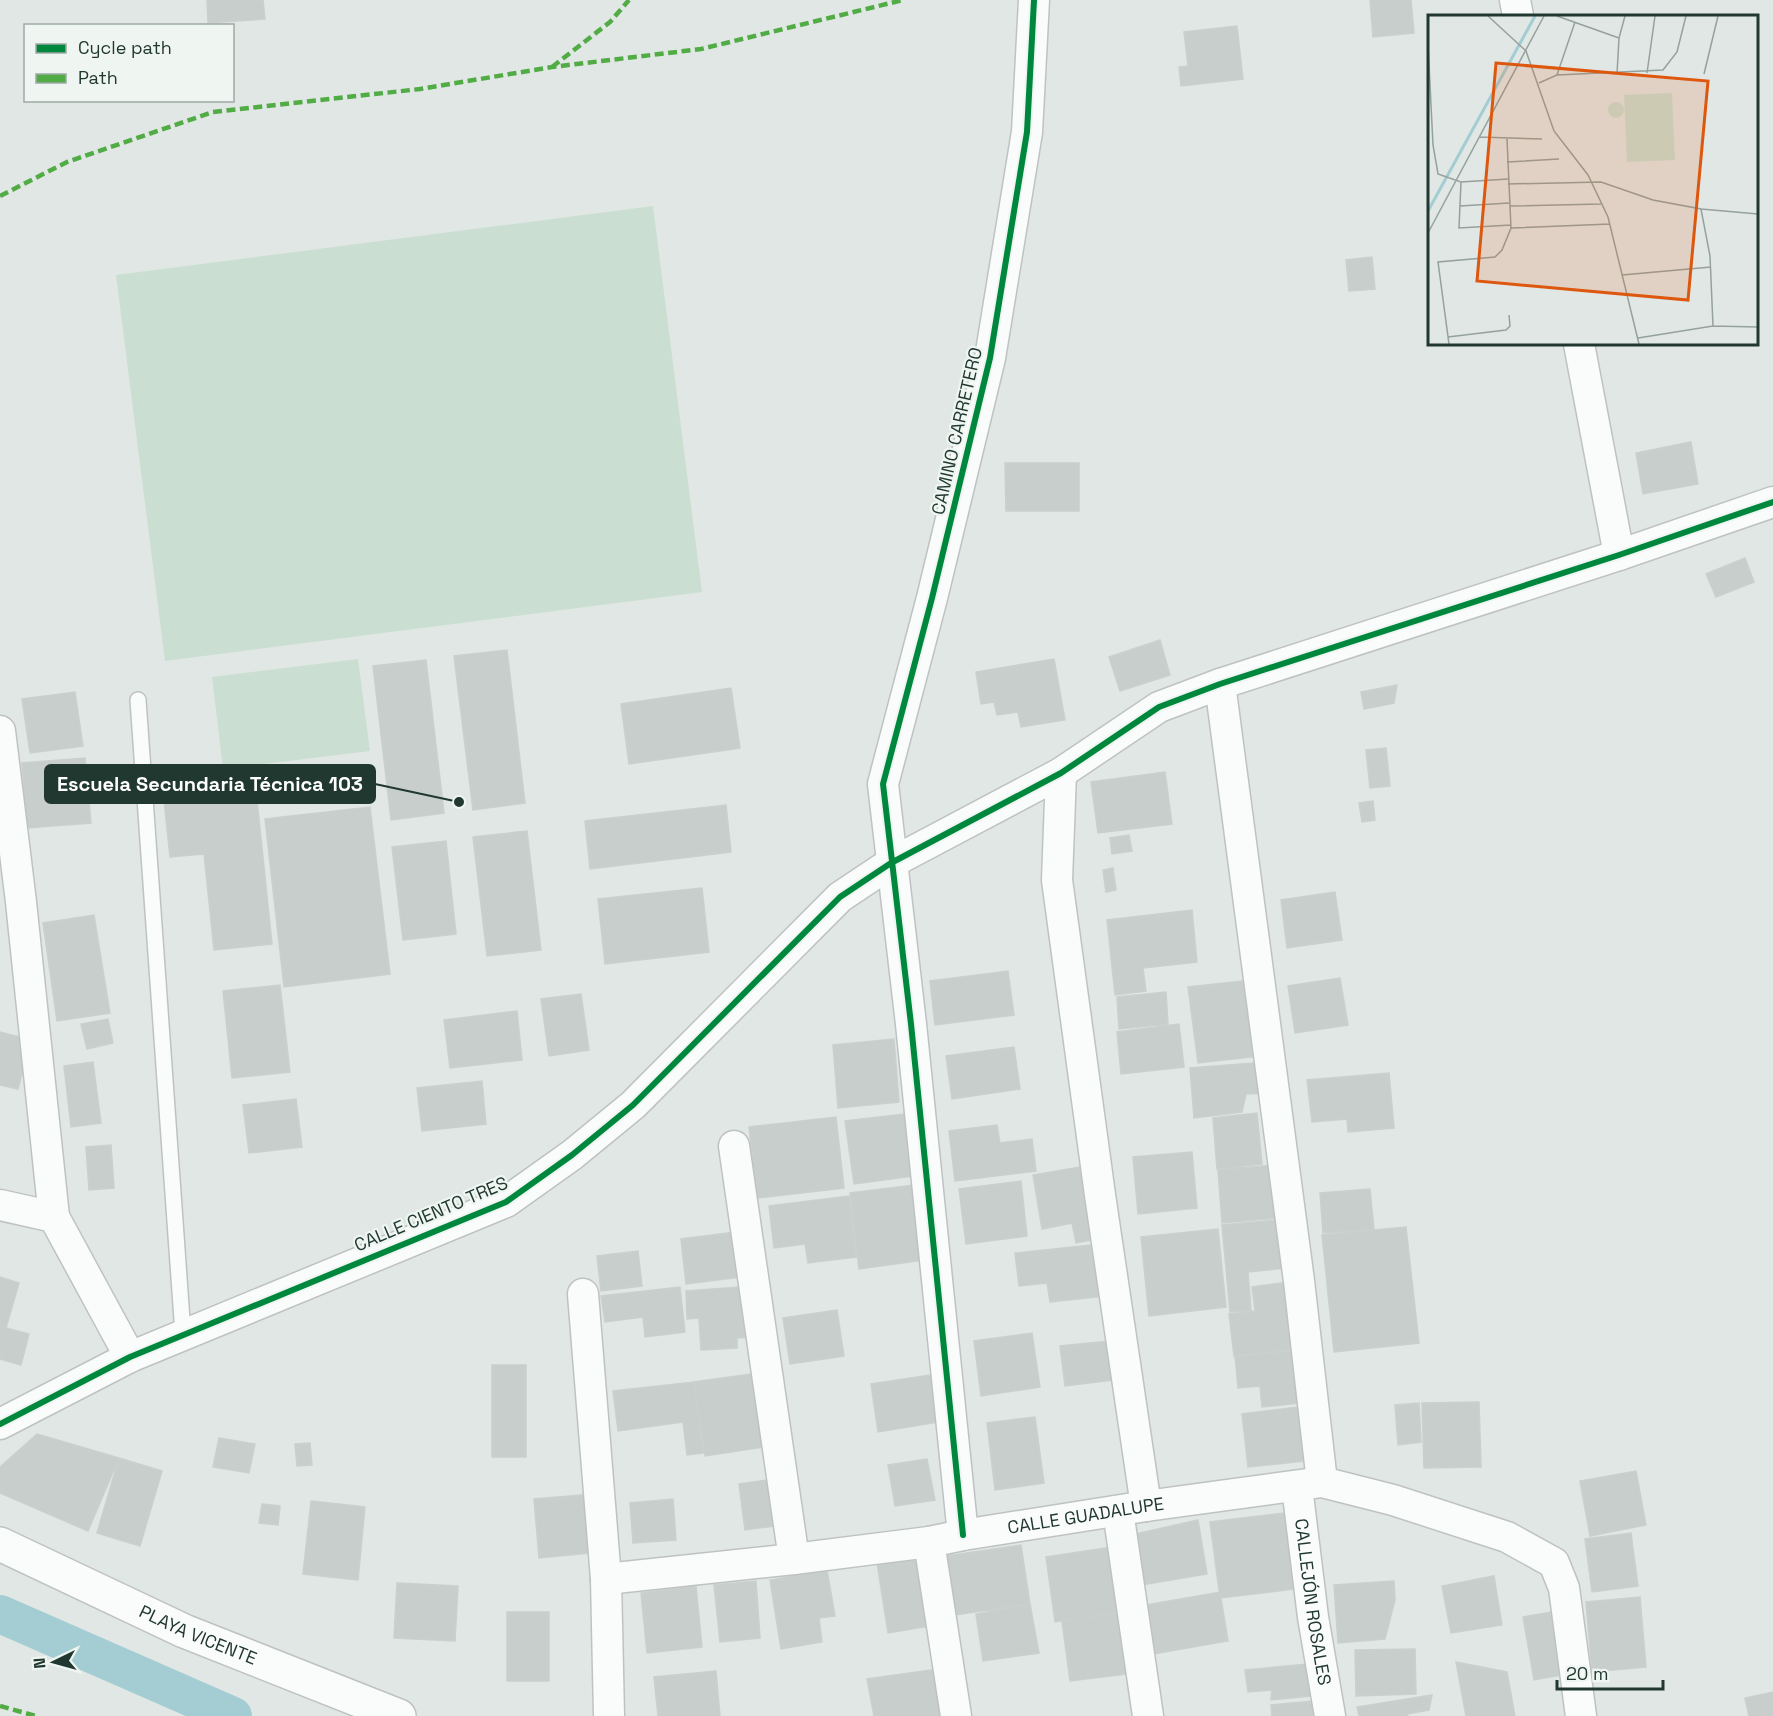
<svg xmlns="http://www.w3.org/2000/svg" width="1773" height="1716" viewBox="0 0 1773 1716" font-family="'Space Grotesk',sans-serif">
  <rect width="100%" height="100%" fill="#e1e7e4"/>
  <path fill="#cadfd1" d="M653,206L702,592L165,661L116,275Z
    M358,659L370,751L223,769L212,677Z"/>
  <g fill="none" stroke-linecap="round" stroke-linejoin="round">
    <path stroke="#a3cdd3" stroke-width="38" d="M0,1614L233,1716"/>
  </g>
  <path fill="#c8cecb" stroke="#cad0cd" stroke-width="1.5" d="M207,0H263L265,19L208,23Z
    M1370,0H1411L1414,33L1373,37Z
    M1237,26L1243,79L1181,86L1179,67L1188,66L1184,32Z
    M1372,257L1375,289L1349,291L1346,260Z
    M1691,442L1698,484L1643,494L1636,453Z
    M1005,463H1079V511H1006Z
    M1745,558L1754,582L1716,597L1706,574Z
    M1160,640L1170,675L1120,691L1109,657Z
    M507,650L525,803L473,810L454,656Z
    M1054,659L1065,720L1021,727L1018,712L997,715L994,702L981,704L976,672Z
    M426,660L444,813L391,820L373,666Z
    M1397,685L1394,703L1364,709L1361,692Z
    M731,688L740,748L629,764L621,704Z
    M75,692L83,746L30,753L22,699Z
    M1386,748L1390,786L1370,788L1366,750Z
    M85,758L91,823L27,828L22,763Z
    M1165,772L1172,824L1098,833L1091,782Z
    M256,790L272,944L214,950L204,854L170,857L164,800Z
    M1373,801L1375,820L1362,822L1359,803Z
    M726,805L731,852L590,869L585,821Z
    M370,807L390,974L284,987L265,819Z
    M527,831L541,950L487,956L473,837Z
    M1129,835L1132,851L1112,854L1110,838Z
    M446,841L456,934L403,940L392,847Z
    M1113,868L1116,890L1106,892L1103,870Z
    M702,888L709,952L605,964L598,899Z
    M1335,892L1342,940L1287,948L1281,900Z
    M1192,910L1197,962L1143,968L1146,991L1115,995L1107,920Z
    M94,915L110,1013L57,1021L43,923Z
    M1008,971L1014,1015L935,1025L930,981Z
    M1340,978L1348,1025L1295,1033L1288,986Z
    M1252,980L1259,1056L1198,1063L1188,987Z
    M280,985L290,1072L232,1078L223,991Z
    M1166,992L1168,1024L1119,1029L1117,997Z
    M581,994L589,1050L549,1056L541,999Z
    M517,1011L522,1060L450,1068L444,1020Z
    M108,1019L113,1043L87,1049L81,1024Z
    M1179,1024L1184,1067L1121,1074L1117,1032Z
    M0,1032L31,1040L18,1089L0,1085Z
    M894,1039L899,1102L838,1108L833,1045Z
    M1014,1047L1020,1089L952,1099L946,1056Z
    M93,1062L101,1123L71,1127L64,1066Z
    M1266,1062L1268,1093L1246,1094L1242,1112L1194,1118L1190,1068Z
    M1389,1073L1394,1128L1348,1132L1347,1119L1312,1122L1307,1080Z
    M482,1081L486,1124L422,1131L417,1088Z
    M296,1099L302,1147L249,1153L243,1105Z
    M1257,1113L1262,1164L1217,1169L1213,1118Z
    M904,1114L913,1176L854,1184L845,1121Z
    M836,1117L844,1188L757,1198L749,1127Z
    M997,1125L1000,1143L1032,1139L1036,1171L955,1181L949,1131Z
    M111,1145L114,1188L89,1190L86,1147Z
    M1192,1152L1197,1208L1138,1214L1133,1157Z
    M1091,1165L1103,1238L1076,1243L1072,1223L1042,1229L1033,1175Z
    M1275,1165L1279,1218L1222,1223L1218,1170Z
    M1021,1181L1027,1236L966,1244L959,1189Z
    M914,1185L924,1260L859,1269L850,1193Z
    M1370,1189L1374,1229L1323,1233L1320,1193Z
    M849,1196L856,1257L808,1263L805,1244L774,1248L769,1206Z
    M1290,1219L1295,1267L1248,1272L1251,1310L1230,1312L1222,1225Z
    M1406,1227L1419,1343L1334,1352L1322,1235Z
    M1218,1229L1226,1307L1149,1316L1141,1237Z
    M735,1232L740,1277L686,1284L681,1239Z
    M1100,1244L1105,1296L1050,1302L1047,1283L1019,1286L1015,1253Z
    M638,1251L642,1286L601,1291L597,1256Z
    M0,1277L19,1283L6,1328L29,1334L21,1365L0,1359Z
    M1289,1282L1296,1349L1234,1356L1229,1314L1255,1311L1252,1287Z
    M753,1286L758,1337L737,1338V1348L701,1350L699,1318L687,1319L686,1291Z
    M680,1287L685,1332L645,1337L643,1317L605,1322L601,1296Z
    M837,1310L844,1356L790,1364L783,1318Z
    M1032,1333L1040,1387L981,1396L974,1341Z
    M1109,1341L1113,1380L1065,1386L1060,1346Z
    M1294,1351L1299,1403L1262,1407L1260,1386L1238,1388L1235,1356Z
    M492,1365H526V1457H492Z
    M766,1372L777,1445L705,1456L694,1382Z
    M937,1374L945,1421L878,1432L871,1384Z
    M694,1382L703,1453L687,1455L683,1422L618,1431L613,1391Z
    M1479,1402L1481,1467L1424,1468L1422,1403Z
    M1419,1403L1421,1442L1398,1445L1395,1405Z
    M1298,1407L1304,1461L1248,1467L1242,1414Z
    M1035,1417L1044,1483L995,1490L987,1423Z
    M37,1434L119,1458L88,1531L0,1493V1467Z
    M219,1438L255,1444L249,1473L213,1467Z
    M310,1443L312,1465L297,1466L295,1444Z
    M119,1458L162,1471L140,1546L97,1533Z
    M927,1459L935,1500L895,1506L888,1465Z
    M1636,1471L1646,1525L1590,1536L1580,1481Z
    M782,1478L788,1524L745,1530L739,1484Z
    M594,1494L600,1552L539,1558L534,1499Z
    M673,1499L676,1540L633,1543L630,1503Z
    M311,1501L365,1507L358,1580L303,1574Z
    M262,1504L280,1506L278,1525L259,1523Z
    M1292,1512L1302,1588L1220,1598L1210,1522Z
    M1198,1520L1207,1574L1136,1586L1122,1537Z
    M1631,1533L1638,1586L1592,1592L1585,1539Z
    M1021,1545L1030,1604L955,1615L947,1556Z
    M1112,1547L1122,1612L1055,1622L1046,1557Z
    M925,1556L936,1625L888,1633L877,1563Z
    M827,1570L835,1616L819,1618L822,1642L781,1649L770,1580Z
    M1494,1576L1502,1625L1451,1633L1442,1586Z
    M756,1581L760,1638L720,1642L714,1585Z
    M1394,1581L1395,1600L1385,1639L1338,1643L1334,1585Z
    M397,1583L458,1586L455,1641L394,1638Z
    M696,1586L702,1647L647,1653L641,1593Z
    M1220,1592L1228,1641L1142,1656L1134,1607Z
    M1640,1597L1646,1667L1592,1672L1586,1602Z
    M1030,1604L1039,1653L983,1661L976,1614Z
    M507,1612H549V1681H507Z
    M1122,1612L1134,1673L1070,1681L1062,1621Z
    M1551,1612L1562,1675L1534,1680L1523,1617Z
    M1415,1649L1416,1694L1356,1696L1355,1650Z
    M1456,1662L1507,1672L1515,1716H1466Z
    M1318,1663L1321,1695L1271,1700L1272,1690L1248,1692L1245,1670Z
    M945,1668L951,1716H874L867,1679Z
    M716,1671L720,1716H658L654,1677Z
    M1773,1692V1716H1749L1745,1698Z
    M1432,1695L1429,1710L1407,1714L1408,1716H1359L1357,1707Z
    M1324,1700L1326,1716H1272L1271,1705Z"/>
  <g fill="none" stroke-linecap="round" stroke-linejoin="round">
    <defs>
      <path id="service" d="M138,700L183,1334"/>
      <g id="minor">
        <path d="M1515,0L1518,16"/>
        <path d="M1579,344L1619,555"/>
        <path d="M1220,684L1299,1281L1322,1482"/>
        <path d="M0,731L21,902L54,1217"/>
        <path d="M1061,773L1057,880L1100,1195L1146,1506"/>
        <path d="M734,1146L794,1559"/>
        <path d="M0,1205L54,1217L130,1357"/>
        <path d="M583,1294L606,1579L609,1716"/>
        <path d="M0,1424L130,1357L506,1202L572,1155L633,1105L840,897L891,863L1061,773L1159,707L1220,684L1619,555L1773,502"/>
        <path id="s1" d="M1297,1487L1313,1617L1330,1716"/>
        <path d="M1118,1511L1148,1716"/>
        <path d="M963,1535L911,1024L883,784L932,598L990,358L1027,132L1034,0"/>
        <path d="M929,1542L956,1716"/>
        <path id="s2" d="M606,1579L794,1559L929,1542L963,1535L1146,1506L1322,1482L1393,1500L1507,1537L1554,1563L1564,1588L1581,1716"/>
      </g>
      <g id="tertiary">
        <path id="s3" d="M0,1544L184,1631L399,1716"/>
      </g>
    </defs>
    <use href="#service" stroke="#bec3c1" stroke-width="18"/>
    <use href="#minor" stroke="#bec3c1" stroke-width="33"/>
    <use href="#tertiary" stroke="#bec3c1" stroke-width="36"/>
    <use href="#service" stroke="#fafbfb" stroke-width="15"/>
    <use href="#minor" stroke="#fafbfb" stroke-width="30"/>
    <use href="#tertiary" stroke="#fafbfb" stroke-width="33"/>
    <path stroke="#52ac45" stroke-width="4.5" stroke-dasharray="9 4.5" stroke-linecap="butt" d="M552,67L610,22L629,0
      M0,196L67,162L213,112L420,89L552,67L701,49L903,0
      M0,1706L36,1716"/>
    <defs>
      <path id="cycleway" d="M0,1424L130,1357L506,1202L572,1155L633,1105L840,897L891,863L1061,773L1159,707L1220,684L1619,555L1773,502
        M963,1535L911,1024L883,784L932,598L990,358L1027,132L1034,0"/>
    </defs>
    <use href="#cycleway" stroke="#eff6f2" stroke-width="10"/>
    <use href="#cycleway" stroke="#00873e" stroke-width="6"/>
  </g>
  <g text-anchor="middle" stroke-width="4.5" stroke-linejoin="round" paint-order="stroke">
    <g font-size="18" fill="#213831" stroke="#eff6f2">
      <text transform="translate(957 431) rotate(-77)" y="6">CAMINO CARRETERO</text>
      <text transform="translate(431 1214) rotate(-23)" y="6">CALLE CIENTO TRES</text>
      <text dy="6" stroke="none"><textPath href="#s2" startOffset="484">CALLE GUADALUPE</textPath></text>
      <text dy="6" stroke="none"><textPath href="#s1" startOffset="116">CALLEJÓN ROSALES</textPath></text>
      <text dy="6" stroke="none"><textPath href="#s3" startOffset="218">PLAYA VICENTE</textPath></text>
    </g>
  </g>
  <g transform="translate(1428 15)">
    <rect width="330" height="330" fill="#e1e7e4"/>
    <path d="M244,78L247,145L199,147L196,80ZM180 95a8 8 0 1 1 16 0a8 8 0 1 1-16 0Z" fill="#cadfd1"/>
    <path fill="none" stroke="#a3cdd3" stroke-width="3" d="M0,196L107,1"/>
    <path fill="none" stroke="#94a19c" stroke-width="1.5" d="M60,1L98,36L126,116L160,160L180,202L211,329M129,1L191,23M0,29L5,130L10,159L33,167L31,213L83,210M219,58L227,1M189,59L191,23L197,1M276,59L290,1M129,60L235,55L249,37L258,1M111,68L129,60L147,7M51,122L114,124M79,147L131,144M33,167L80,164M80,169L173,167L225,185L273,194L282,241L285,311M32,191L81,188M82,191L173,189M273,194L330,199M83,213L182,209M0,218L116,1M194,260L283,252M20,322L78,315L82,311L81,300M210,323L285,311L330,312M21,329L10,247L67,242L74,235L83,213L79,124"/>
    <path fill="#de570e" fill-opacity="0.15" stroke="#de570e" stroke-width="3" d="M68,48L280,66L260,285L49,266Z"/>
    <rect width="330" height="330" fill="none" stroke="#213831" stroke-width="3"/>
  </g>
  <path fill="none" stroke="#213831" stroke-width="2" d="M459 802L375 784"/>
  <circle fill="#213831" stroke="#eff6f2" stroke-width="2" cx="459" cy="802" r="6"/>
  <rect fill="#213831" stroke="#213831" stroke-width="2" x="45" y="765" width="330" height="38" rx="6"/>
  <g font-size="20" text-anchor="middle" font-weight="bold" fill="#fff">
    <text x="210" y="791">Escuela Secundaria Técnica 103</text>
  </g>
  <rect x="24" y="24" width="210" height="78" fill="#eff6f2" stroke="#9daaa5" stroke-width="1.5"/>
  <rect x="36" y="44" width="30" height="9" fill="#00873e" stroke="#9daaa5" stroke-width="1.5"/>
  <text x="78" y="54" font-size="18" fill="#213831">Cycle path</text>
  <rect x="36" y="74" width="30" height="9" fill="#52ac45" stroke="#9daaa5" stroke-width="1.5"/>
  <text x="78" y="84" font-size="18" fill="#213831">Path</text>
  <g transform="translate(54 1662) rotate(265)" stroke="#eff6f2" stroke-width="4.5" paint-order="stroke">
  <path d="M0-4.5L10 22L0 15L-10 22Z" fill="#213831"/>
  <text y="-9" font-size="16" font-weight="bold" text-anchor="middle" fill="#213831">N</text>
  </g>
  <path d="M1557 1680v9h106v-9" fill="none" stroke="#213831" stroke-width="3"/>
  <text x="1566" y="1680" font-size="18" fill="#213831" stroke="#eff6f2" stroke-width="4.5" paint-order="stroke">20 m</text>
</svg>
